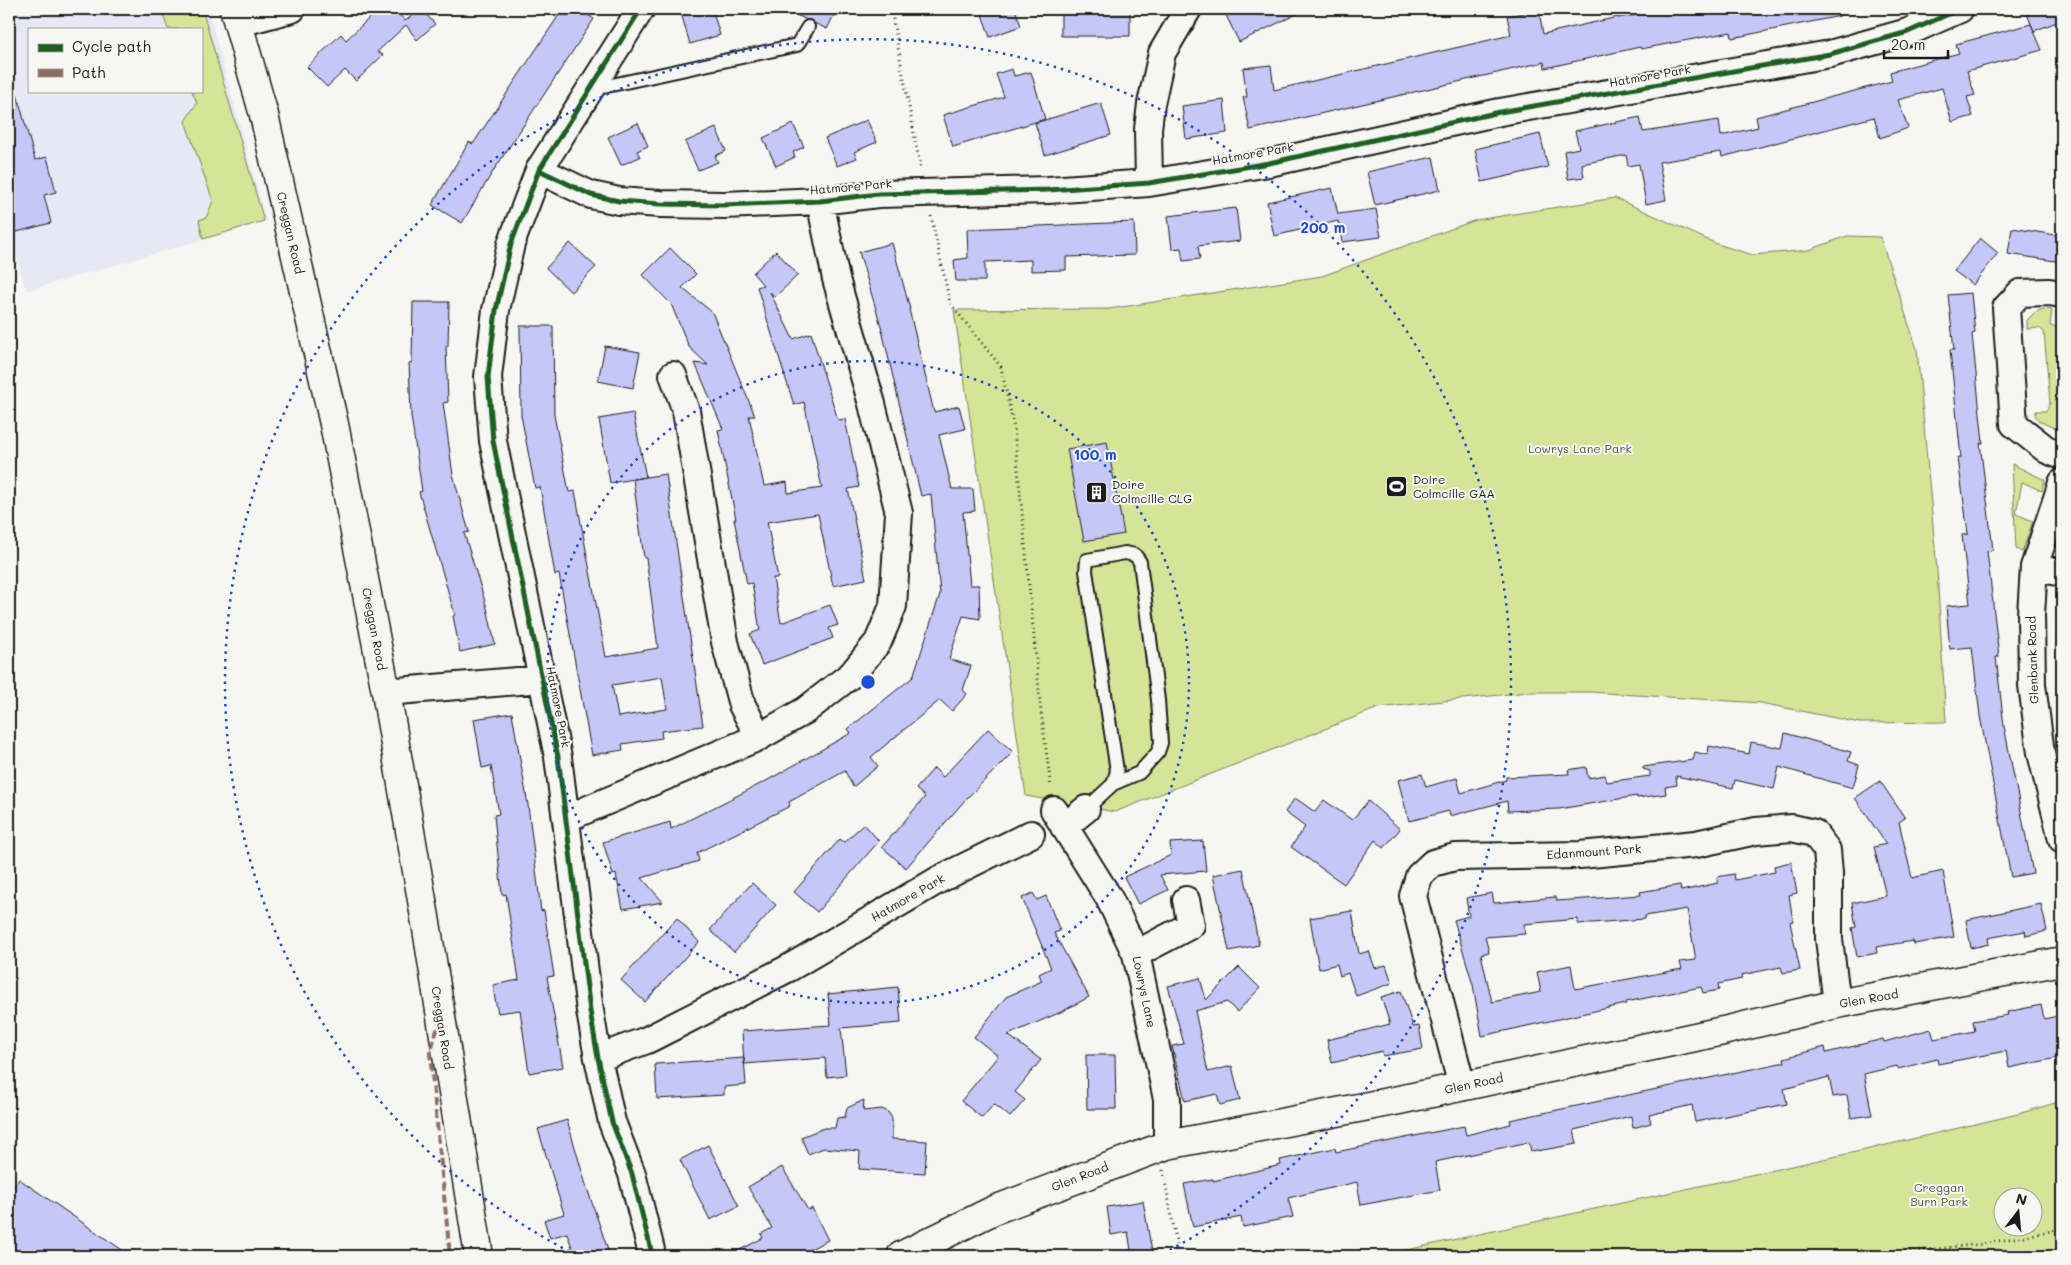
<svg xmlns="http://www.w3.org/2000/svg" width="2071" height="1265" viewBox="0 0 2071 1265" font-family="Mali,sans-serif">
  <rect width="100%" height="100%" fill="#f6f6f2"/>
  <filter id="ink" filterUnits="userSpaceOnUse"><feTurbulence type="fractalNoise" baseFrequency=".02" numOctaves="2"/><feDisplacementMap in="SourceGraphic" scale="10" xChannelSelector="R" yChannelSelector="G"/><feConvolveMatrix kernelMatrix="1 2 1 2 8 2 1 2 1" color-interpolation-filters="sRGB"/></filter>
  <g filter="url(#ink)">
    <path fill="#e7e8f4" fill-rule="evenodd" d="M9,9H208L266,221L26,291L17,259L9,261ZM29,29H201V91H29Z"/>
    <path fill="#d6e497" stroke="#79805a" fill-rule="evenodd" d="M161,9H202L264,221L203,239L199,220L206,218L213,201L185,121L197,103L192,91H201V29H168Z
      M1615,198L1717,244L1753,255L1809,250L1847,236L1880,237L1917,349L1937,570L1946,722L1860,723L1761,703L1590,692H1528L1378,708L1115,812L1026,796L954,310L1109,309L1322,276L1476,220Z
      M2043,309L2052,310L2050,326L2062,327V432L2039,421L2035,415L2036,411H2046L2050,403L2044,332L2039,328L2027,329V320L2034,313Z
      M2012,464L2045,480L2042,491L2022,482L2016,514L2033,521L2022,552L2016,549Z
      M2062,520V559L2052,546Z
      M2062,1101V1256H1379L1865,1150L2018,1114ZM2004,1198H2034V1228H2004Z"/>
    <path fill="#c5c7f9" stroke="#1c1c1c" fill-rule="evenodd" d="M379,9H394L405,21L421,9L435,24L417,40L406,25L377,52L383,55L356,81L345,70L327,87L307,67L341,34L346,40Z
      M563,9H579L594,19L492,173L462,223L432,205L469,142L473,144Z
      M695,9H712L720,35L690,44L681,13Z
      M783,9H837L827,29Z
      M980,9H1015L1021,26L990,37Z
      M1061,9H1130V36H1061Z
      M1223,9H1307L1239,42Z
      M1671,9H1839L1840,16L1732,38L1731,32L1641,49L1640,47L1545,68L1544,62L1250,130L1243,97H1247L1243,68L1271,65L1274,90L1511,35L1507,16L1539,10L1543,34L1618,17V18Z
      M2025,9H2062V20L2034,31Z
      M2031,24L2042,50L1967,71L1975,95L1967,97L1973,116L1952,122L1942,88L1898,100L1908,128L1880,138L1874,117L1722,157L1721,152L1659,162L1666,200L1646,204L1639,164L1628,166L1626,155L1582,164L1584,177L1568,179L1564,151L1579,148L1575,131L1640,117L1643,132L1719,120L1721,136L1758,127L1756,117L1892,81L1890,72L1959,53L1956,44Z
      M1012,69L1014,76L1031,72L1045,119L953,147L943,115L1004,97L996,74Z
      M14,83L35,160L47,157L56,192L44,195L51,223L9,234V84Z
      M1224,100L1227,133L1186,139L1182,106Z
      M1101,103L1111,135L1045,155L1035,123Z
      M867,120L877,142L854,152L857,158L837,166L825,138Z
      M638,123L648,146L637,151L640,157L621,165L608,137Z
      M793,124L804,147L793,152L795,157L776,166L763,138Z
      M716,128L726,151L715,156L718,162L698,170L685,142Z
      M1540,134L1548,167L1482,182L1475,149Z
      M1433,157L1440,190L1375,205L1367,172Z
      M1332,188L1338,214L1376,209L1381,237L1342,242L1338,221L1274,236L1267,202Z
      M1236,208L1240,241L1198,246L1200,259L1183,261L1181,248L1172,249L1168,216Z
      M1134,222L1135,255L1066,257V270L1031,271V260L985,262V281H956L954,260L968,258L967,229Z
      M2012,228L2062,236V262L2008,254Z
      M1980,238L1998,253L1973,285L1954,271Z
      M570,243L596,267L571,292L546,268Z
      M892,243L910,309H909L934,412L959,406L965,429L939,435L952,489H973L975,511L963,512L970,585H979L980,619L963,616L949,659L971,666L963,690L967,694L952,711L940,700L871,757L878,766L853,787L845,771L789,802L790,806L697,853L699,861L642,878L663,902L623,909L616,874L613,875L603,842L670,822L671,829L768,780L851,733L848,729L913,677L940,594L931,494L921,496L881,326L859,252Z
      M670,248L696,274L682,288L712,312L755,416H749L764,486L787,482L788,493L822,488L804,402L794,405L757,287L763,285L753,273L776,251L798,275L775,297L770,292L793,339L811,333L838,420L845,419L859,487L848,489L866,579L833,586L818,514L767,522L778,578H773L781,623L830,605L838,625L829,628L833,638L762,665L750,634L760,630L752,583L747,584L734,519H736L718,430L723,429L695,363L708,365L689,347L671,304L643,275Z
      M1971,293L1975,333L1972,334L1983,443H1980L1993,550L1987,551L1999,657H1996L2004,726L2033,873L2011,877L1980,716L1972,647L1950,649L1946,606L1970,604L1962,535L1968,534L1958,458H1961L1950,350H1954L1948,295Z
      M413,302H449L448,346H446L448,402L443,403L453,475L469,532L464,533L487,608L495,644L460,652L453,616L455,615L419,492L422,491L411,416L409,363L412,362Z
      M520,326H553L554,415L569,492L575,491L606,657L658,648L646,558H644L633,479L666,474L703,726L661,731L662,738L622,744L623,750L592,755L559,574L555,575L540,487L535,488L521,415ZM662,677L667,709L618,717L612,685Z
      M605,346L640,352L633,388L598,381Z
      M633,413L646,477L610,483L599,419Z
      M1107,442L1124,534L1084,541L1067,449Z
      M512,713L528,805L541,911L544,910L554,976L547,977L563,1067L529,1073L520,1010L498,1013L495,999L493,985L519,980L506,894L502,895L494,815L499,814L491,766L482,768L474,719Z
      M988,729L1013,752L965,800L906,868L882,847L925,797L916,789L934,768L943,777Z
      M1785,733L1851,752L1848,761L1859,765L1853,788L1779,767L1774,789L1735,780L1733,788L1676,776L1677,785L1665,787L1666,794L1637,798V796L1559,809L1508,811L1507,801L1450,816L1449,811L1409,821L1398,780L1422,774L1426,787L1457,778L1461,793L1506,780V777L1569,774L1568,770L1586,767L1588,778L1605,775L1607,782L1650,776V771L1643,769V767L1693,760L1695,752L1708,755L1709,746L1749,754L1751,742L1782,748Z
      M1880,781L1905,818L1899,822L1912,878L1943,871L1954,937L1914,944L1913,941L1876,947L1877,953L1857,957L1852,928L1856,927L1852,903L1886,896L1874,847L1886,844L1855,798Z
      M1295,798L1315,812L1324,800L1352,820L1368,801L1400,829L1384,848L1375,840L1344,884L1291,847L1305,827L1285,812Z
      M864,824L879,841L817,912L794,892L840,839L844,842Z
      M1203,841L1206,871L1160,875L1168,890L1138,904L1124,877L1171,855L1170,843Z
      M1791,862L1797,893L1789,895L1793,921L1790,922L1800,970L1783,973L1781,967L1741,975L1742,979L1718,984L1719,990L1703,993L1701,987L1626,1002V1004L1482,1036L1473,985L1454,920L1469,916L1466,898L1492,893L1494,903L1556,897L1557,901L1641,895L1640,892L1680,885L1681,891L1718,883L1717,877L1734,874L1735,880L1775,872L1774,866ZM1687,909L1696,960L1680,962L1682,969L1575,989L1571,965L1537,972L1541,992L1492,1002L1481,954L1489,952L1485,937L1525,934L1524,924L1578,919V924L1645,919V916Z
      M1243,869L1259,945L1229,951L1213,875Z
      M752,883L776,905L734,952L710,930Z
      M1033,893L1037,900L1046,896L1060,931L1054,933L1089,997L1061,1012L1008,1035L1041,1060L1015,1092L1025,1100L1010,1117L994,1104L982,1118L961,1101L998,1056L974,1037L1006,997L1042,981L1039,974L1051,968L1022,898Z
      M2041,904L2047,931L2026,936L2025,931L1988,938L1989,944L1971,948L1966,920Z
      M1352,911L1359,954L1369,951L1375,968L1386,965L1392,983L1356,996L1348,973L1340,976L1337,964L1319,969L1310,918Z
      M677,918L699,942L645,1002L621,980Z
      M1239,967L1260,988L1237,1012L1227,1002L1195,1011L1208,1072L1232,1066L1240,1100L1220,1105L1217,1094L1185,1101L1172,1046L1184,1044L1168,986L1200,978L1206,1000Z
      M898,987L901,1023L841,1028L846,1075L827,1077L825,1058L744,1064L742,1031L831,1025L828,994Z
      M1401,991L1413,1027L1419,1026L1423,1049L1383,1056L1382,1051L1332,1063L1327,1040L1390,1024L1381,997Z
      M2041,1005L2044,1019L2062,1015V1057L2009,1068L2006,1051L1938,1064L1937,1059L1898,1069L1897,1066L1864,1074L1872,1115L1851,1118L1847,1095L1833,1097L1829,1077L1784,1089L1787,1104L1695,1122L1692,1105L1649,1115L1651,1123L1633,1128L1631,1116L1574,1130L1577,1144L1531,1152L1529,1142L1435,1162L1440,1190L1361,1205L1357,1182L1288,1198L1293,1217L1243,1227L1241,1217L1193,1227L1184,1184L1213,1179V1181L1281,1165L1280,1160L1335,1148L1336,1152L1464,1126L1466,1135L1511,1124L1510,1120L1785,1062L1784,1058L1825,1047L1826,1053L1883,1039L1884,1042L1931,1029L1934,1039L1975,1031L1973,1021L2008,1015L2007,1012Z
      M1086,1055H1115L1116,1109H1087Z
      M744,1058L746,1085L724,1087V1095L657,1099L655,1064Z
      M864,1100L863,1111L882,1109L888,1112L892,1118V1139L927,1141L925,1173L859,1169L860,1151L824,1148L808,1154L801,1137L824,1128H835L837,1118L845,1117L847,1108Z
      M567,1120L586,1185L610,1256H575L567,1233L550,1238L544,1220L564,1214L538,1129Z
      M708,1145L739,1206L710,1220L680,1160Z
      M782,1167L808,1210L812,1208L828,1240L797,1256H728L763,1238L761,1234L772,1228L748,1187Z
      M19,1179L131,1256H25L9,1245V1194Z
      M1143,1201L1152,1252L1132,1256L1128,1232L1111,1235L1107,1207Z"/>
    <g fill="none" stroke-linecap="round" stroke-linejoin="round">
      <defs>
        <path id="service" d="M593,89L797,45L808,27
          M1086,809L1113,784L1139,773L1158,752L1161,743L1158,700L1140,562L1135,555L1125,553L1087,560L1086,571L1117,771L1113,784"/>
        <path id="minor" d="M641,9L539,170L511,244L496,310L488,377L493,441L558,757L590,1011L598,1058L612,1122L632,1174L651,1250
          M239,23L292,9
          M539,170L591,195L619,201L660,204L724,205L820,201L878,194L1048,190L1149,183L1269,163L1500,112L1830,54L1908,32L1960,9
          M1149,183L1148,129L1151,104L1162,53L1188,9
          M2062,294L2049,292L2020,293L2006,308L2014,424L2047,450L2062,456
          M673,375L686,411L725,642L742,705L759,737
          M2062,483L2034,567L2031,614L2032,685L2041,753L2062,839
          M2034,567L2062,573
          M386,692L542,679
          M1054,810L1109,898L1136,954L1167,1099V1145
          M567,818L759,737L806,710L852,674L878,642L893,606L899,513L872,404L836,279L820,201
          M1064,827L1086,809
          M1136,954L1191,925L1186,900
          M598,1058L647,1040L789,968L940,879L1031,834
          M1462,1087L1413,896L1419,876L1433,863L1455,857L1580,855L1696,844L1756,831L1792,828L1814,833L1827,850L1829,873V939L1837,1004"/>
        <path id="tertiary" d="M901,1256L994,1210L1167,1145L1399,1100L1723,1031L1837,1004L2062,961"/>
        <path id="secondary" d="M234,9L264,115L334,424L386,692L427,929L479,1256"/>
      </defs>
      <use href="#service" stroke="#1c1c1c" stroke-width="16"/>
      <use href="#minor" stroke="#1c1c1c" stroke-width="30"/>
      <use href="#tertiary" stroke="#1c1c1c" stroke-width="31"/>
      <use href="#secondary" stroke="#1c1c1c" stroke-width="31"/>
      <path stroke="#1c1c1c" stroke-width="3" stroke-dasharray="1 4" stroke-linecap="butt" d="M891,9L921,171
        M931,216L950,303L1001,367L1014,428L1041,711L1051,787
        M1163,1170L1177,1245L1176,1256
        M1870,1256L1982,1244L2062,1229"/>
      <use href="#service" stroke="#f6f6f2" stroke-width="12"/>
      <use href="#minor" stroke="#f6f6f2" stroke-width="26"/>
      <use href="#tertiary" stroke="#f6f6f2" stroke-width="28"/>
      <use href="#secondary" stroke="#f6f6f2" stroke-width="28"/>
      <path stroke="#8d6e63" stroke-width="4" stroke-dasharray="8 4" stroke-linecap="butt" d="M441,1017L430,1053L450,1256"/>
      <defs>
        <path id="cycleway" d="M641,9L539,170L511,244L496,310L488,377L493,441L558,757L590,1011L598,1058L612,1122L632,1174L651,1250
          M539,170L591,195L619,201L660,204L724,205L820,201L878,194L1048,190L1149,183L1269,163L1500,112L1830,54L1908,32L1960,9"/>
      </defs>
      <use href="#cycleway" stroke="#f6f6f2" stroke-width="8"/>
      <use href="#cycleway" stroke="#1b5e20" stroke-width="5"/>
    </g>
  </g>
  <g fill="none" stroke="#1d4ed8" stroke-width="2.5" stroke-dasharray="2.5 5">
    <circle cx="868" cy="682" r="321"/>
    <path d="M576 1255A643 643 0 1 1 1160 1255"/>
  </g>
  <defs>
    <symbol id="stadium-square" viewBox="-11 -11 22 22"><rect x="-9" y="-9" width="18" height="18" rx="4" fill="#1c1c1c" stroke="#f6f6f2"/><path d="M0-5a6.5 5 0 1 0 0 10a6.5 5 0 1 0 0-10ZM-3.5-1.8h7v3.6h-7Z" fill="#fff"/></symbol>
    <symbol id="building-square" viewBox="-11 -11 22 22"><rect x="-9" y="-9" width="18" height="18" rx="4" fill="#1c1c1c" stroke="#f6f6f2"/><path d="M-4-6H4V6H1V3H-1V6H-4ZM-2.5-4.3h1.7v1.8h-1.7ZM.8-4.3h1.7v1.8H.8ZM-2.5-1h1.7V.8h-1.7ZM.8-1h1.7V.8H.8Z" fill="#fff"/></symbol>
  </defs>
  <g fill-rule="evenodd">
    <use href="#stadium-square" x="1384" y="474" width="25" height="25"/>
    <use href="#building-square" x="1084" y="480" width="25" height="25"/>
  </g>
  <g text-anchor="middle" stroke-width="4" stroke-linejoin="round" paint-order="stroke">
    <g font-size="12" fill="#1c1c1c" stroke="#f6f6f2">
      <text transform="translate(1650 76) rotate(-10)" y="4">Hatmore Park</text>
      <text transform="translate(1253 154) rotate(-10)" y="4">Hatmore Park</text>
      <text transform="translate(851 187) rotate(-5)" y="4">Hatmore Park</text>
      <text transform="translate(290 233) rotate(77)" y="4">Creggan Road</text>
      <text transform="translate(374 629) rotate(79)" y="4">Creggan Road</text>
      <text transform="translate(2033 660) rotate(-92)" y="4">Glenbank Road</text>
      <text transform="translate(558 707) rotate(79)" y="4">Hatmore Park</text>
      <text transform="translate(1594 852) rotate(-4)" y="4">Edanmount Park</text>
      <text transform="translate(908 898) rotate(-30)" y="4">Hatmore Park</text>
      <text transform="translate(1144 992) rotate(78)" y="4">Lowrys Lane</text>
      <text transform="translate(1869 999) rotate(-10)" y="4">Glen Road</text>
      <text transform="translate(442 1028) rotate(81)" y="4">Creggan Road</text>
      <text transform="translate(1474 1084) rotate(-12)" y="4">Glen Road</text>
      <text transform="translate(1080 1177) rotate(-21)" y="4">Glen Road</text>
    </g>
    <g font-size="12" fill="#545841" stroke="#f6f6f2">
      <text x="1580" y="453">Lowrys Lane Park</text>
      <text x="1939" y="1192">Creggan<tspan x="1939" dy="14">Burn Park</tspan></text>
    </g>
    <g font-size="12" fill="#1c1c1c" stroke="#f6f6f2" text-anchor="start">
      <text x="1413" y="484">Doire<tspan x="1413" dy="14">Colmcille GAA</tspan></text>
      <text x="1112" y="489">Doire<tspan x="1112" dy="14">Colmcille CLG</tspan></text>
    </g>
  </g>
  <circle cx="868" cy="682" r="8" fill="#1d4ed8" stroke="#f6f6f2" stroke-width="2.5"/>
  <g font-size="15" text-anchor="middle" font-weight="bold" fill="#1d4ed8" stroke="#f6f6f2" stroke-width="4" stroke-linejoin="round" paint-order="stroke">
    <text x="1323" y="233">200 m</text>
    <text x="1095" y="460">100 m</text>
  </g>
  <rect width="2071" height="1265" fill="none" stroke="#f6f6f2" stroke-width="30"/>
  <rect x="15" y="15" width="2041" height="1235" fill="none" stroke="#1c1c1c" stroke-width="2" filter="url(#ink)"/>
  <rect x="28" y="28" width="175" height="65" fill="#f6f6f2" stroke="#9f9f9c"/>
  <rect x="38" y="44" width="25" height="8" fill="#1b5e20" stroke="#9f9f9c"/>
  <text x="72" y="52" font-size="15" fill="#1c1c1c">Cycle path</text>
  <rect x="38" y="69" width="25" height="8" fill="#8d6e63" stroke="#9f9f9c"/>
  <text x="72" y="78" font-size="15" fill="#1c1c1c">Path</text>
  <g transform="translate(2018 1212) rotate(16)"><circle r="24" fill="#f6f6f2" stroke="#9f9f9c"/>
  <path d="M0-4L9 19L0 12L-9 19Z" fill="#1c1c1c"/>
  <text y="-8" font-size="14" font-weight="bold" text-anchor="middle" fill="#1c1c1c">N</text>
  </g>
  <path d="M1884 50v8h64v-8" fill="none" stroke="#1c1c1c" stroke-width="2.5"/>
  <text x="1891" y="50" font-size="15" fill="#1c1c1c" stroke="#f6f6f2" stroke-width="4" paint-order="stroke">20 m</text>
</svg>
